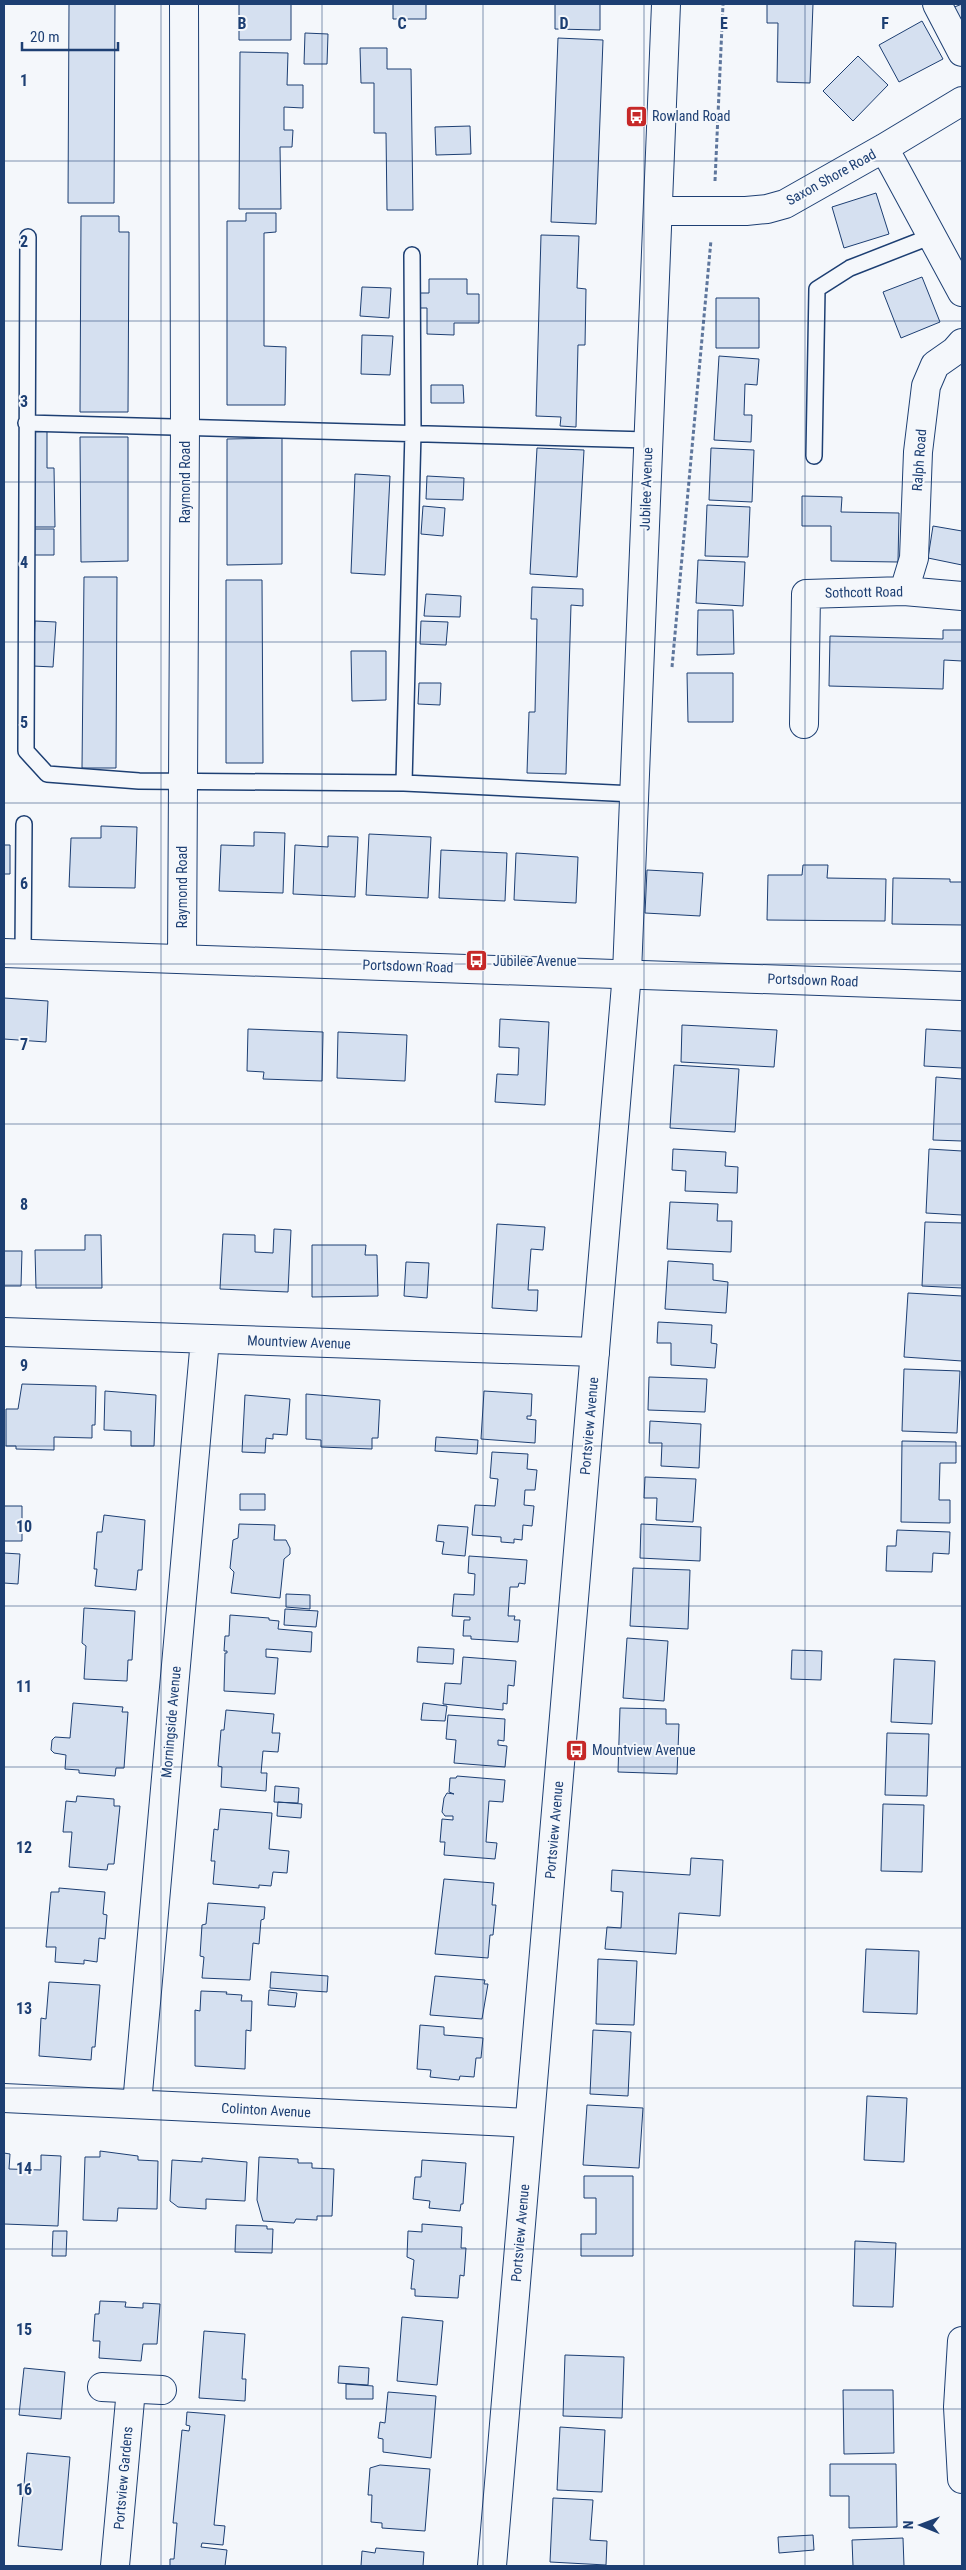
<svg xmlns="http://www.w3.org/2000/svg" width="966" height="2570" viewBox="0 0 966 2570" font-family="'Roboto Condensed',sans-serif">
  <rect width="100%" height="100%" fill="#f4f7fb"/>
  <path fill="#d5e0f0" stroke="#1d3f73" d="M69,4H115L114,203H68Z
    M239,4H291V40H239Z
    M393,4H426V19H393Z
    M555,4H600V30L555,29Z
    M767,4H813L810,83L777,82L778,23H767Z
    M962,4V47L947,10Z
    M922,21L943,59L899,82L879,45Z
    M305,33L328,34L327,64H304Z
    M558,38L603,40L596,224L551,222Z
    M360,48H387V69H411L413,210H387L386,133H374V83H361Z
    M240,52L288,53L287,85H303V108L284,107V130H293L292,147H280L281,209H239Z
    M858,56L888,85L853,121L823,91Z
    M470,126L471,154L436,155L435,127Z
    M876,193L889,234L844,248L832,207Z
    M246,213H276V232L264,233V346L286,347L285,405H227V221H246Z
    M81,216H119V232H129L128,412H80Z
    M541,235L579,236L577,288L586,289L585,345H578L576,427L560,426L561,417L536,416Z
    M922,277L940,322L901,338L883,292Z
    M429,279H467V294H479V323H454V335L427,334V308H418L419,293H429Z
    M362,287L391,288L389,318L360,316Z
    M716,298H759V348H716Z
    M362,335L393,336L390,375L361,374Z
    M719,356L759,359L757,385L745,384L744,415H752L751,442L714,440Z
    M431,385H463L464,403H431Z
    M35,429H47V468H54L55,527H28L27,467H35Z
    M80,437H128V561L81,562Z
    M282,438V564L227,565V439Z
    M537,448L584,450L577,577L530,574Z
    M711,448L754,450L752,502L709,500Z
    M355,474L390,476L385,575L351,573Z
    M427,476L464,478L463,500L426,499Z
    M802,496L842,497L841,512L899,513L898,562L831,561V526H802Z
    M707,505L750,507L748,557L705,556Z
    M423,506L445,508L443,536L421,534Z
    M933,526L962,531V565L928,558Z
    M27,529H54V555H28Z
    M698,560L745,562L743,606L696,603Z
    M84,577H117L116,768H82Z
    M226,580H262L263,763H226Z
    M532,587L583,589V606L571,605L566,774L527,773L529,712H535L537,619H531Z
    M426,594L461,596L460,617L424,616Z
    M698,610H733L734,654L697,655Z
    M35,621L56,622L53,667L33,666Z
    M421,621L448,622L446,645L420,644Z
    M943,630H962V661L944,660L943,689L829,686L830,636L943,639Z
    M351,651H386V700L352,701Z
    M687,673H733V722H688Z
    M419,683H441L440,705L418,704Z
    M101,826L137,827L135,888L69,887L71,838H101Z
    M254,832L285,833L283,893L219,891L221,845L254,846Z
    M369,834L431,837L428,898L366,895Z
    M328,836L358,837L355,897L293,894L295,845L328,847Z
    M4,845H10V874H4Z
    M441,850L507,853L505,901L439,898Z
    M516,853L578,857L576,903L514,900Z
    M803,865H828L827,878L886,879L885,921L767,920L768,875H802Z
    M647,870L703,873L700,916L645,913Z
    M893,878L950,879V882H962V925L892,924Z
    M4,998L48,1001L46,1042L4,1039Z
    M500,1019L549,1022L545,1105L495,1102L497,1074L518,1075L519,1048L499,1047Z
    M682,1025L777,1030L774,1067L681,1062Z
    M248,1029L323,1032L322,1081L263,1079L264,1072L247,1071Z
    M926,1029L962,1031V1068L924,1066Z
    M338,1032L407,1035L405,1081L337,1078Z
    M674,1065L739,1069L735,1132L670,1128Z
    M936,1077L962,1079V1141L933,1140Z
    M673,1149L726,1152L725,1166L738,1167L737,1193L685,1191L686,1171L672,1170Z
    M929,1149L962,1151V1215L926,1213Z
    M670,1202L718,1204L717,1221H732L731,1252L667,1249Z
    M925,1222L962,1223V1288L922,1286Z
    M497,1224L545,1227L543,1250L531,1249L528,1290H538L537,1311L492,1308Z
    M274,1229L291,1230L288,1292L220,1289L223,1234L255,1235V1252L273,1253Z
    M85,1235H101L102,1288H36L35,1250H85Z
    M312,1245H366L365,1255H377L378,1296L312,1297Z
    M4,1251H22L21,1286H4Z
    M668,1261L713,1264V1280L728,1282L726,1313L665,1309Z
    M406,1262L429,1263L427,1298L404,1296Z
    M908,1293L962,1296V1361L904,1357Z
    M658,1322L712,1325L711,1343L717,1344L715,1368L671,1365V1343H657Z
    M904,1369L960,1371L957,1433L902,1431Z
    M649,1377L707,1379L705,1412L648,1410Z
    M22,1384L96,1386L95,1425H92V1438L54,1437V1450L16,1449V1446H6V1409H18Z
    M105,1391L156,1395L154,1446H131V1431L104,1430Z
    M484,1391L532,1394L531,1416H527V1419L536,1420L535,1443L481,1439Z
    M306,1394L380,1400L378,1438H372V1449L321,1447V1440L306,1439Z
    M245,1395L290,1399L287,1435L273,1434V1439L266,1438L265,1453L242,1452Z
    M650,1421L701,1424L699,1468L661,1466L662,1443H649Z
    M436,1437L478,1440L477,1454L435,1451Z
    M902,1441L956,1442V1463H940L939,1500H950V1523L901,1522Z
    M492,1452L528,1454L527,1469L537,1470L535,1490H525L524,1505L534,1506L532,1526L523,1525L522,1540L514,1539V1543L501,1542V1537L472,1535L475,1505L495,1506L498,1479L490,1478Z
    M645,1477L696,1479L693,1522L656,1520L657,1498H644Z
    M240,1494H265V1510H240Z
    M4,1506H22V1541H4Z
    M104,1515L145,1520L142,1570H138L136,1590L95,1586L97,1569H94L97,1532H102Z
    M239,1524L275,1525L274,1540H286L290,1548V1554L284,1559L280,1598L231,1593L234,1572L230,1568L233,1540L238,1538Z
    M641,1524L701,1527L700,1561L640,1558Z
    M438,1525L468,1527L465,1556L442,1554L444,1542L436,1541Z
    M897,1530L950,1532L949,1554L933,1553L932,1572L886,1571L887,1546H896Z
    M4,1553L20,1554L18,1584L4,1583Z
    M469,1556L527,1560L525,1584L519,1583L518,1587H510L508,1616H515L514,1620H520L518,1642L471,1639V1636H463L464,1620H470V1617L452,1616L454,1594L474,1595L475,1574L468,1573Z
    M633,1568L690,1570L688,1629L630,1626Z
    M286,1594L310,1595V1609L286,1607Z
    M84,1608L135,1611L132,1660H128L127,1681L84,1679L86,1646L82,1643Z
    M285,1609L318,1611L316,1627L284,1625Z
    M230,1615L269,1618V1620L279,1621L278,1629L312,1632L311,1652L266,1649V1657L278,1658L275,1694L224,1691L225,1653H227V1651H224L225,1636H229Z
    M627,1638L668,1641L664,1701L623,1698Z
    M418,1647L454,1649L453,1664L417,1662Z
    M792,1650L822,1651L821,1680L791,1679Z
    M463,1657L516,1661L514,1686L508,1685L507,1704L503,1703V1710L443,1704L445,1683L461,1684Z
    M894,1659L935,1661L932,1724L891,1722Z
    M73,1703L123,1707L122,1712H128L124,1768H116L115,1776L79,1773V1770L65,1769L66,1755L54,1753L51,1750L52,1740L55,1737L70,1738Z
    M423,1703L447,1706L445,1721L421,1720Z
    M620,1708L666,1709V1724H679L677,1774L618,1772Z
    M226,1710L274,1714L272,1733H280L278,1752L263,1751L261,1773H267L266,1791L221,1787L222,1767L218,1766L221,1730H224Z
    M448,1715L505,1719L504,1741L498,1740V1745L507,1746L505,1767L454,1763L456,1740L446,1739Z
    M887,1733L929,1734L927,1796L885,1795Z
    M457,1776L505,1780L503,1802L489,1801L486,1842L497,1843L495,1859L444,1855L445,1842H440L442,1819L453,1820V1816H445L442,1812L444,1798L447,1793L454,1794L449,1792L450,1778H456Z
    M275,1786L299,1788L298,1803L274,1802Z
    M77,1796L114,1799V1806H120L114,1864H108L107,1870L69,1867L72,1832H63L66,1801L76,1802Z
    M278,1802L302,1804L301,1818L277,1816Z
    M883,1804L924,1805L922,1872L881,1871Z
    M220,1809L272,1813L269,1849L289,1851L287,1873L273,1872L271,1886L259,1885V1888L213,1884L215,1861H211L214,1829L218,1830Z
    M691,1858L723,1860L720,1916L679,1913L676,1954L605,1949L607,1927L621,1928L623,1892L611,1891L612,1870L690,1875Z
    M444,1879L494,1883L492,1905H496L493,1935H490L488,1958L435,1954Z
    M59,1888L105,1892L103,1914L107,1915L105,1939L99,1938L97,1962L84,1960V1964L55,1962L56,1947H46L51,1892H59Z
    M208,1903L265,1907L264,1919L261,1920L259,1944L253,1943L250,1980L202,1978L204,1957L200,1956L202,1925L206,1924Z
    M866,1949L919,1951L917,2014L863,2012Z
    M598,1959L637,1961L634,2025L596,2024Z
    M271,1972L328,1976L327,1992L270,1988Z
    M435,1976L485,1980L484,1984H488L482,2019L430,2015Z
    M49,1982L100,1985L95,2047H92L91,2060L39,2056L41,2018L46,2019Z
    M269,1990L297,1993L295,2007L268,2005Z
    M201,1991L227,1992L226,1994L242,1995L241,2001H252L251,2031L246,2030L245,2069L195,2066V2010L200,2011Z
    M420,2025L444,2027V2035L483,2038L481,2058H476L474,2077L460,2076L459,2080L430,2077L431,2070L417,2069Z
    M593,2030L631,2032L628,2096L590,2094Z
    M867,2096L907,2098L904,2162L864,2160Z
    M587,2105L643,2108L639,2168L583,2165Z
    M100,2151L138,2156V2160L158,2161L157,2209L118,2208L117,2221L83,2220L85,2157H100Z
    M4,2153L10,2154L9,2169L41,2170V2155L61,2156L58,2226L4,2224Z
    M259,2157L298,2159V2163H312V2168L334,2169L332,2216H317V2220L296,2219L294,2223L263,2221L257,2200Z
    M202,2158L247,2162L245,2201L206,2199V2209L178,2207L170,2201L172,2160L202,2162Z
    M422,2160L466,2163L463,2204H461L460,2211L429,2208L430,2201L413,2199L415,2177H421Z
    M584,2176H633V2256H581V2234H596V2198H584Z
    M422,2224L462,2227L461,2248H466L464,2276L460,2275L458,2298L415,2296V2289H411L414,2260L407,2257L408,2231L422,2232Z
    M236,2225L267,2226V2229H273L272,2253L235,2252Z
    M53,2231H67L66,2256H52Z
    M855,2241L896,2243L893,2307L853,2306Z
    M100,2301L126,2302L125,2307L143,2308V2303L160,2304L157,2344H143L141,2361L99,2358L100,2341H93L95,2314H99Z
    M402,2317L443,2321L437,2385L397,2381Z
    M204,2331L245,2334L242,2379H246L245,2401L199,2398Z
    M565,2355L624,2357L622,2418L563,2416Z
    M339,2366L369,2368L368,2385L338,2383Z
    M24,2368L65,2372L61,2419L19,2415Z
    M346,2384L373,2386V2399H346Z
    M843,2390H893L894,2453L844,2454Z
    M388,2392L436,2396L431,2458L383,2452V2439L378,2438L380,2422L385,2423Z
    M187,2412L225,2415L214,2525L225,2526L223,2545L202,2543L201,2547L227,2550L225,2566H170V2559H174L177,2523H173L182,2430L189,2431L190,2426L186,2425Z
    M560,2427L605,2430L602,2492L557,2490Z
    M27,2453L70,2457L62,2550L18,2546Z
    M830,2464H896L897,2527L849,2528V2496H830Z
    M380,2465L430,2469L425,2531L382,2528V2523L371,2522L372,2495H368L370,2468Z
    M553,2498L593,2500L590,2540L607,2541L606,2565L550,2562Z
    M813,2535L814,2550L779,2553L778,2537Z
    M903,2538L904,2566H853L852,2540Z
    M376,2548L424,2552L423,2566H361L362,2551L375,2553Z"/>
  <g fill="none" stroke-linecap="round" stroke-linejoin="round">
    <defs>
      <path id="lane" d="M28,237L26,751L47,774L139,781L404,783L634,794
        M26,423L648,440
        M814,456L817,289L850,268L932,236
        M404,783L413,432L412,255
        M23,954L24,824"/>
      <path id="street" d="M937,4L962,52
        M884,148L962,292
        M658,211H746L767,209L785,204L884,148L962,101
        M904,591L914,558L918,452L926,386L935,365L955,351L962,343
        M804,724L806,594L904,591L962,596
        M4,953L962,986
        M182,959L185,426L184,4
        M4,1332L595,1352
        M4,2098L529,2123
        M137,2104L205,1339
        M962,2341L958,2407L962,2479
        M102,2387L162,2390
        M115,2566L131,2389"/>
      <path id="secondary" d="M492,2566L627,973L666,4"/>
    </defs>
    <use href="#lane" stroke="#1d3f73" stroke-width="18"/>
    <use href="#street" stroke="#1d3f73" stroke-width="30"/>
    <use href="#secondary" stroke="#1d3f73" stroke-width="30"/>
    <path stroke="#5e769c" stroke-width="3" stroke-dasharray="4 2.5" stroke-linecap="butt" d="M715,181L723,4
      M672,667L711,240"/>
    <use href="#lane" stroke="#f4f7fb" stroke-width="15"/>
    <use href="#street" stroke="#f4f7fb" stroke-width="28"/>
    <use href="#secondary" stroke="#f4f7fb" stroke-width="28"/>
  </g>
  <path fill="none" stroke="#1d3f73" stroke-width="1" stroke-opacity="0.55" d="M161,4V2566M322,4V2566M483,4V2566M644,4V2566M805,4V2566M4,161H962M4,321H962M4,482H962M4,642H962M4,803H962M4,964H962M4,1124H962M4,1285H962M4,1446H962M4,1606H962M4,1767H962M4,1928H962M4,2088H962M4,2249H962M4,2409H962"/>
  <defs>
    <symbol id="bus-square" viewBox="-11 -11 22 22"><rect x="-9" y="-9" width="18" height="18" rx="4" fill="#c62828" stroke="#f4f7fb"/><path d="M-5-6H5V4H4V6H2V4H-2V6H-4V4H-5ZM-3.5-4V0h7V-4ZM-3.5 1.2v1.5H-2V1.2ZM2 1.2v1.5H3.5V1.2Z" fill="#fff"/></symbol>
  </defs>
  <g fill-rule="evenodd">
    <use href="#bus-square" x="624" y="104" width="25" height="25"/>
    <use href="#bus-square" x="464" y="948" width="25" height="25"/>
    <use href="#bus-square" x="564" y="1738" width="25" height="25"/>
  </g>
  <g text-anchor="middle" stroke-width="4" stroke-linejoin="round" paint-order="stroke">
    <g font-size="14" fill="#1d3f73" stroke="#f4f7fb" text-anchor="start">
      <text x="652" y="121">Rowland Road</text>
      <text x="493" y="966">Jubilee Avenue</text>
      <text x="592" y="1755">Mountview Avenue</text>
    </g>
    <g font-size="14" fill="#1d3f73" stroke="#f4f7fb">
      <text transform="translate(831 177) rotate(-29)" y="5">Saxon Shore Road</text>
      <text transform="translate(919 460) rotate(-86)" y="5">Ralph Road</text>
      <text transform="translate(185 482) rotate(-90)" y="5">Raymond Road</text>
      <text transform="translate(646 489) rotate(-88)" y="5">Jubilee Avenue</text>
      <text transform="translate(864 592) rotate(-1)" y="5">Sothcott Road</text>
      <text transform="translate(182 887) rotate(-90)" y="5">Raymond Road</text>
      <text transform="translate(408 966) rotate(2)" y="5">Portsdown Road</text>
      <text transform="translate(813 980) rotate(2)" y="5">Portsdown Road</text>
      <text transform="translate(299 1342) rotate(2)" y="5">Mountview Avenue</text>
      <text transform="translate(589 1426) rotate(-85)" y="5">Portsview Avenue</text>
      <text transform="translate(171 1722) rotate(-85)" y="5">Morningside Avenue</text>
      <text transform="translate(554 1830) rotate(-85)" y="5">Portsview Avenue</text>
      <text transform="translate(266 2110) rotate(3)" y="5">Colinton Avenue</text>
      <text transform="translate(520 2233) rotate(-85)" y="5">Portsview Avenue</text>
      <text transform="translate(123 2478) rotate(-85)" y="5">Portsview Gardens</text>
    </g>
  </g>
  <g font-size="16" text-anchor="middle" font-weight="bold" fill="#1d3f73" stroke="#f4f7fb" stroke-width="4" stroke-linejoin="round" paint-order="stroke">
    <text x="242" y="29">B</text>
    <text x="402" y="29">C</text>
    <text x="564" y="29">D</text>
    <text x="724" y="29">E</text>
    <text x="885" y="29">F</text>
    <text x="24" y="86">1</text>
    <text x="24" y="247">2</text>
    <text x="24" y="407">3</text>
    <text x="24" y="568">4</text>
    <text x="24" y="728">5</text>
    <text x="24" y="889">6</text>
    <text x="24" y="1050">7</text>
    <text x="24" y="1210">8</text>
    <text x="24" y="1371">9</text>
    <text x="24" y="1532">10</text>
    <text x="24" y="1692">11</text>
    <text x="24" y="1853">12</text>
    <text x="24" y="2014">13</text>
    <text x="24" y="2174">14</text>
    <text x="24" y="2335">15</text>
    <text x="24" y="2495">16</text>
  </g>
  <rect width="966" height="2570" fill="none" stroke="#1d3f73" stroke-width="10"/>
  <g transform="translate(921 2525) rotate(271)" stroke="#f4f7fb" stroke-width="4" paint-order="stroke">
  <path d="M0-4L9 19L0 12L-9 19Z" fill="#1d3f73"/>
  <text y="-8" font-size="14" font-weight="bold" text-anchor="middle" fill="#1d3f73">N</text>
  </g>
  <path d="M22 42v8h96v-8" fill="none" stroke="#1d3f73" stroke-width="2.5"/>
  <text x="30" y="42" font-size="15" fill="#1d3f73" stroke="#f4f7fb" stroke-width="4" paint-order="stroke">20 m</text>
</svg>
